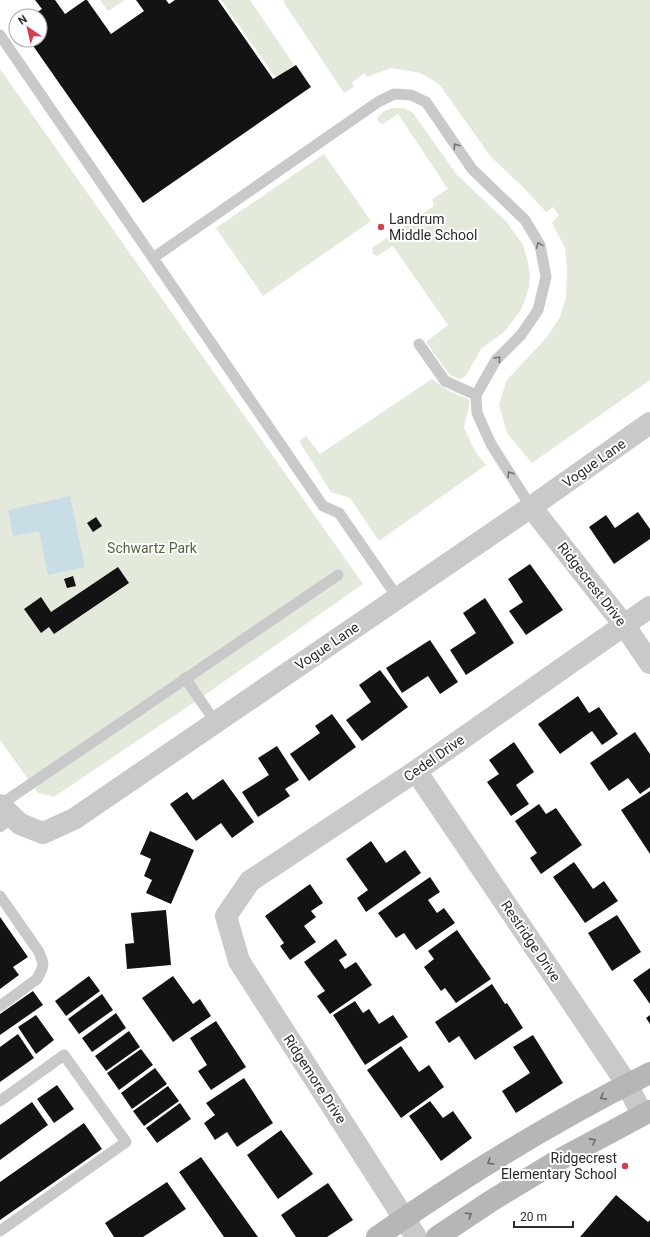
<svg xmlns="http://www.w3.org/2000/svg" width="650" height="1237" viewBox="0 0 650 1237" font-family="Roboto,sans-serif">
  <rect width="100%" height="100%" fill="#fff"/>
  <path fill="#e3e9db" d="M100,0H125L108,11Z
    M221,0H250L294,65L276,78Z
    M285,0H650V380L532,463L507,433L499,405L506,381L547,337L560,317L566,297L567,270L565,248L552,223L559,215L553,207L546,212L522,186L491,157L439,84L420,73L391,68L367,77L365,73L352,82L354,87L344,93L283,1Z
    M0,69L363,584L199,699L54,797L38,793L0,740Z
    M392,108H404L413,113L457,175L506,221L523,245L528,263L530,276L529,288L521,310L504,332L481,349L465,377L459,379L449,374L426,342L448,325L393,246L377,256L373,254L372,248L434,206L432,199L448,189L398,114L383,124L379,122L377,118L383,112Z
    M324,154L371,221L263,296L216,228Z
    M432,379L451,392L470,400L464,428L476,453L486,465L379,541L350,498L331,492L299,441L306,436L320,454Z"/>
  <path fill="#c9dde7" d="M70,496L85,567L48,575L39,531L13,536L8,510Z"/>
  <path fill="#131313" d="M35,0H55L65,14L85,0H87L111,34L144,11L136,0H166L169,4L175,0H218L273,79L296,65L311,87L143,203L29,40H40V16H31L42,9Z
    M638,512L650,529V539L614,564L589,527L606,515L615,528Z
    M96,517L102,526L93,532L87,523Z
    M530,564L563,610L526,635L509,611L523,602L508,579Z
    M118,567L129,583L54,634L49,627L41,633L24,609L41,597L51,612Z
    M73,576L76,586L67,588L64,579Z
    M485,598L514,643L466,675L450,650L476,633L463,613Z
    M430,640L458,682L440,694L428,676L402,693L386,668Z
    M380,670L408,707L362,741L346,720L371,702L359,685Z
    M578,696L589,713L599,707L618,734L602,745L592,731L560,754L538,724Z
    M332,714L356,747L309,781L290,754L320,733L315,726Z
    M635,732L650,754V787L640,794L628,778L609,791L590,763Z
    M514,742L534,772L516,785L529,804L511,816L487,782L499,774L489,760Z
    M277,746L299,780L285,789L290,796L258,817L242,792L269,775L258,758Z
    M223,779L254,822L232,838L221,823L196,841L170,804L187,792L193,800Z
    M650,791V854L621,810Z
    M539,804L546,814L556,808L582,845L541,874L530,858L537,853L515,821Z
    M150,831L194,850L171,904L146,893L152,880L144,876L151,859L140,854Z
    M371,841L386,863L405,850L421,873L366,912L357,898L368,890L346,859Z
    M574,862L593,889L604,881L618,901L585,923L553,877Z
    M430,877L440,892L428,900L437,913L444,908L455,923L416,950L404,933L396,938L378,913Z
    M310,884L323,903L311,911L316,917L304,926L316,942L290,960L280,946L284,943L265,916Z
    M166,910L171,965L127,969L125,944L134,943L131,913Z
    M617,915L641,952L612,971L588,933Z
    M0,917L28,957L13,967L19,975L0,989Z
    M457,930L491,979L456,1003L445,988L441,991L424,967L434,959L428,951Z
    M336,939L347,955L339,960L345,969L356,962L372,985L330,1014L317,996L325,991L304,962Z
    M650,968V1004L633,980Z
    M89,976L100,991L66,1016L55,1001Z
    M173,976L193,1004L200,999L211,1016L173,1042L142,998Z
    M492,984L505,1004L507,1003L523,1028L475,1060L459,1036L449,1043L435,1022Z
    M33,991L43,1005L0,1035V1014Z
    M102,994L113,1010L79,1034L68,1019Z
    M355,1001L363,1013L369,1009L379,1024L393,1015L408,1037L365,1065L333,1015Z
    M116,1013L126,1028L92,1052L82,1038Z
    M36,1015L54,1040L36,1054L18,1027Z
    M650,1015V1024L646,1018Z
    M216,1021L246,1067L211,1090L198,1071L207,1065L190,1038Z
    M129,1031L140,1047L106,1071L95,1056Z
    M18,1034L34,1058L0,1082V1047Z
    M533,1035L563,1083L516,1113L502,1091L530,1073L513,1047Z
    M401,1046L419,1072L429,1065L444,1087L401,1118L367,1070Z
    M141,1049L153,1065L119,1090L107,1073Z
    M155,1068L167,1084L132,1109L121,1093Z
    M244,1078L273,1123L237,1147L227,1132L215,1140L204,1123L215,1115L206,1103Z
    M57,1085L74,1109L54,1123L37,1099Z
    M168,1086L179,1101L144,1126L133,1111Z
    M430,1101L443,1118L453,1111L472,1138L441,1161L409,1116Z
    M32,1102L48,1125L0,1160V1125Z
    M180,1103L191,1119L157,1143L146,1128Z
    M84,1123L102,1149L0,1220V1182Z
    M281,1130L313,1174L278,1199L247,1155Z
    M201,1157L258,1237H224L179,1172Z
    M167,1182L186,1209L143,1237H114L105,1223Z
    M328,1183L353,1220L327,1237H296L281,1215Z
    M616,1195L648,1222L650,1220V1237H580Z"/>
  <g fill="none" stroke-linecap="round" stroke-linejoin="round">
    <path stroke="#c9c9c9" stroke-width="11" d="M0,35L323,506L339,513L398,598
      M153,258L378,102L394,94L411,95L426,102L472,169L525,220L540,245L546,277L538,310L521,335L496,360L476,395L477,413L491,444L531,507
      M419,344L445,381L476,395
      M185,678L216,723
      M0,805L338,575
      M0,827L13,817
      M0,896L39,952L43,963L42,969L37,979L0,1006
      M0,1101L64,1055L126,1142L0,1231"/>
    <path stroke="#c9c9c9" stroke-width="22" d="M416,771L627,1084L642,1114
      M0,805L20,824L43,833L74,819L531,507L650,423
      M416,1237L239,961L226,916L250,881L416,771L650,607"/>
    <path stroke="#c9c9c9" stroke-width="22" d="M531,507L624,625L650,663"/>
    <path stroke="#b6b6b6" stroke-width="22" d="M377,1237C464,1176 555,1120 650,1073
      M437,1237L491,1201L557,1161L650,1111"/>
  </g>
  <defs><path id="oneway-chevron" d="M-2-3.5L2.5 0L-2 3.5" fill="none" stroke-width="1.6" stroke-linecap="round" stroke-linejoin="round"/></defs>
  <g stroke="#737373">
    <use href="#oneway-chevron" transform="translate(456 146) rotate(-124)"/>
    <use href="#oneway-chevron" transform="translate(539 245) rotate(-111)"/>
    <use href="#oneway-chevron" transform="translate(498 359) rotate(-50)"/>
    <use href="#oneway-chevron" transform="translate(510 474) rotate(-122)"/>
  </g>
  <g stroke="#6a6a6a">
    <use href="#oneway-chevron" transform="translate(603 1097) rotate(152)"/>
    <use href="#oneway-chevron" transform="translate(593 1141) rotate(-29)"/>
    <use href="#oneway-chevron" transform="translate(490 1162) rotate(148)"/>
    <use href="#oneway-chevron" transform="translate(469 1215) rotate(-34)"/>
  </g>
  <g fill="#d33f54" stroke="#fff" stroke-width="1.5">
    <circle cx="381" cy="227" r="4"/>
    <circle cx="625" cy="1166" r="4"/>
  </g>
  <g text-anchor="middle" stroke-width="4" stroke-linejoin="round" paint-order="stroke">
    <g font-size="14" fill="#2c2c2c" stroke="#fff" text-anchor="start">
      <text x="389" y="224">Landrum<tspan x="389" dy="16">Middle School</tspan></text>
      <text x="617" y="1163" text-anchor="end">Ridgecrest<tspan x="617" dy="16">Elementary School</tspan></text>
    </g>
    <g font-size="14" fill="#2c2c2c" stroke="#fff">
      <text transform="translate(594 463) rotate(-35)" y="5">Vogue Lane</text>
      <text transform="translate(592 584) rotate(52)" y="5">Ridgecrest Drive</text>
      <text transform="translate(327 646) rotate(-34)" y="5">Vogue Lane</text>
      <text transform="translate(434 758) rotate(-35)" y="5">Cedel Drive</text>
      <text transform="translate(531 941) rotate(56)" y="5">Restridge Drive</text>
      <text transform="translate(315 1079) rotate(57)" y="5">Ridgemore Drive</text>
    </g>
    <g font-size="14" fill="#52633f" stroke="#fff">
      <text x="152" y="553">Schwartz Park</text>
    </g>
  </g>
  <g transform="translate(28 28) rotate(326)"><circle r="19" fill="#ffffff" stroke="#ababab"/>
  <path d="M0-3L7 15L0 10L-7 15Z" fill="#d33f54"/>
  <text y="-6" font-size="11" font-weight="bold" text-anchor="middle" fill="#2c2c2c">N</text>
  </g>
  <path d="M514 1221v6h59v-6" fill="none" stroke="#2c2c2c" stroke-width="2"/>
  <text x="520" y="1221" font-size="12" fill="#2c2c2c" stroke="#ffffff" stroke-width="3" paint-order="stroke">20 m</text>
</svg>
